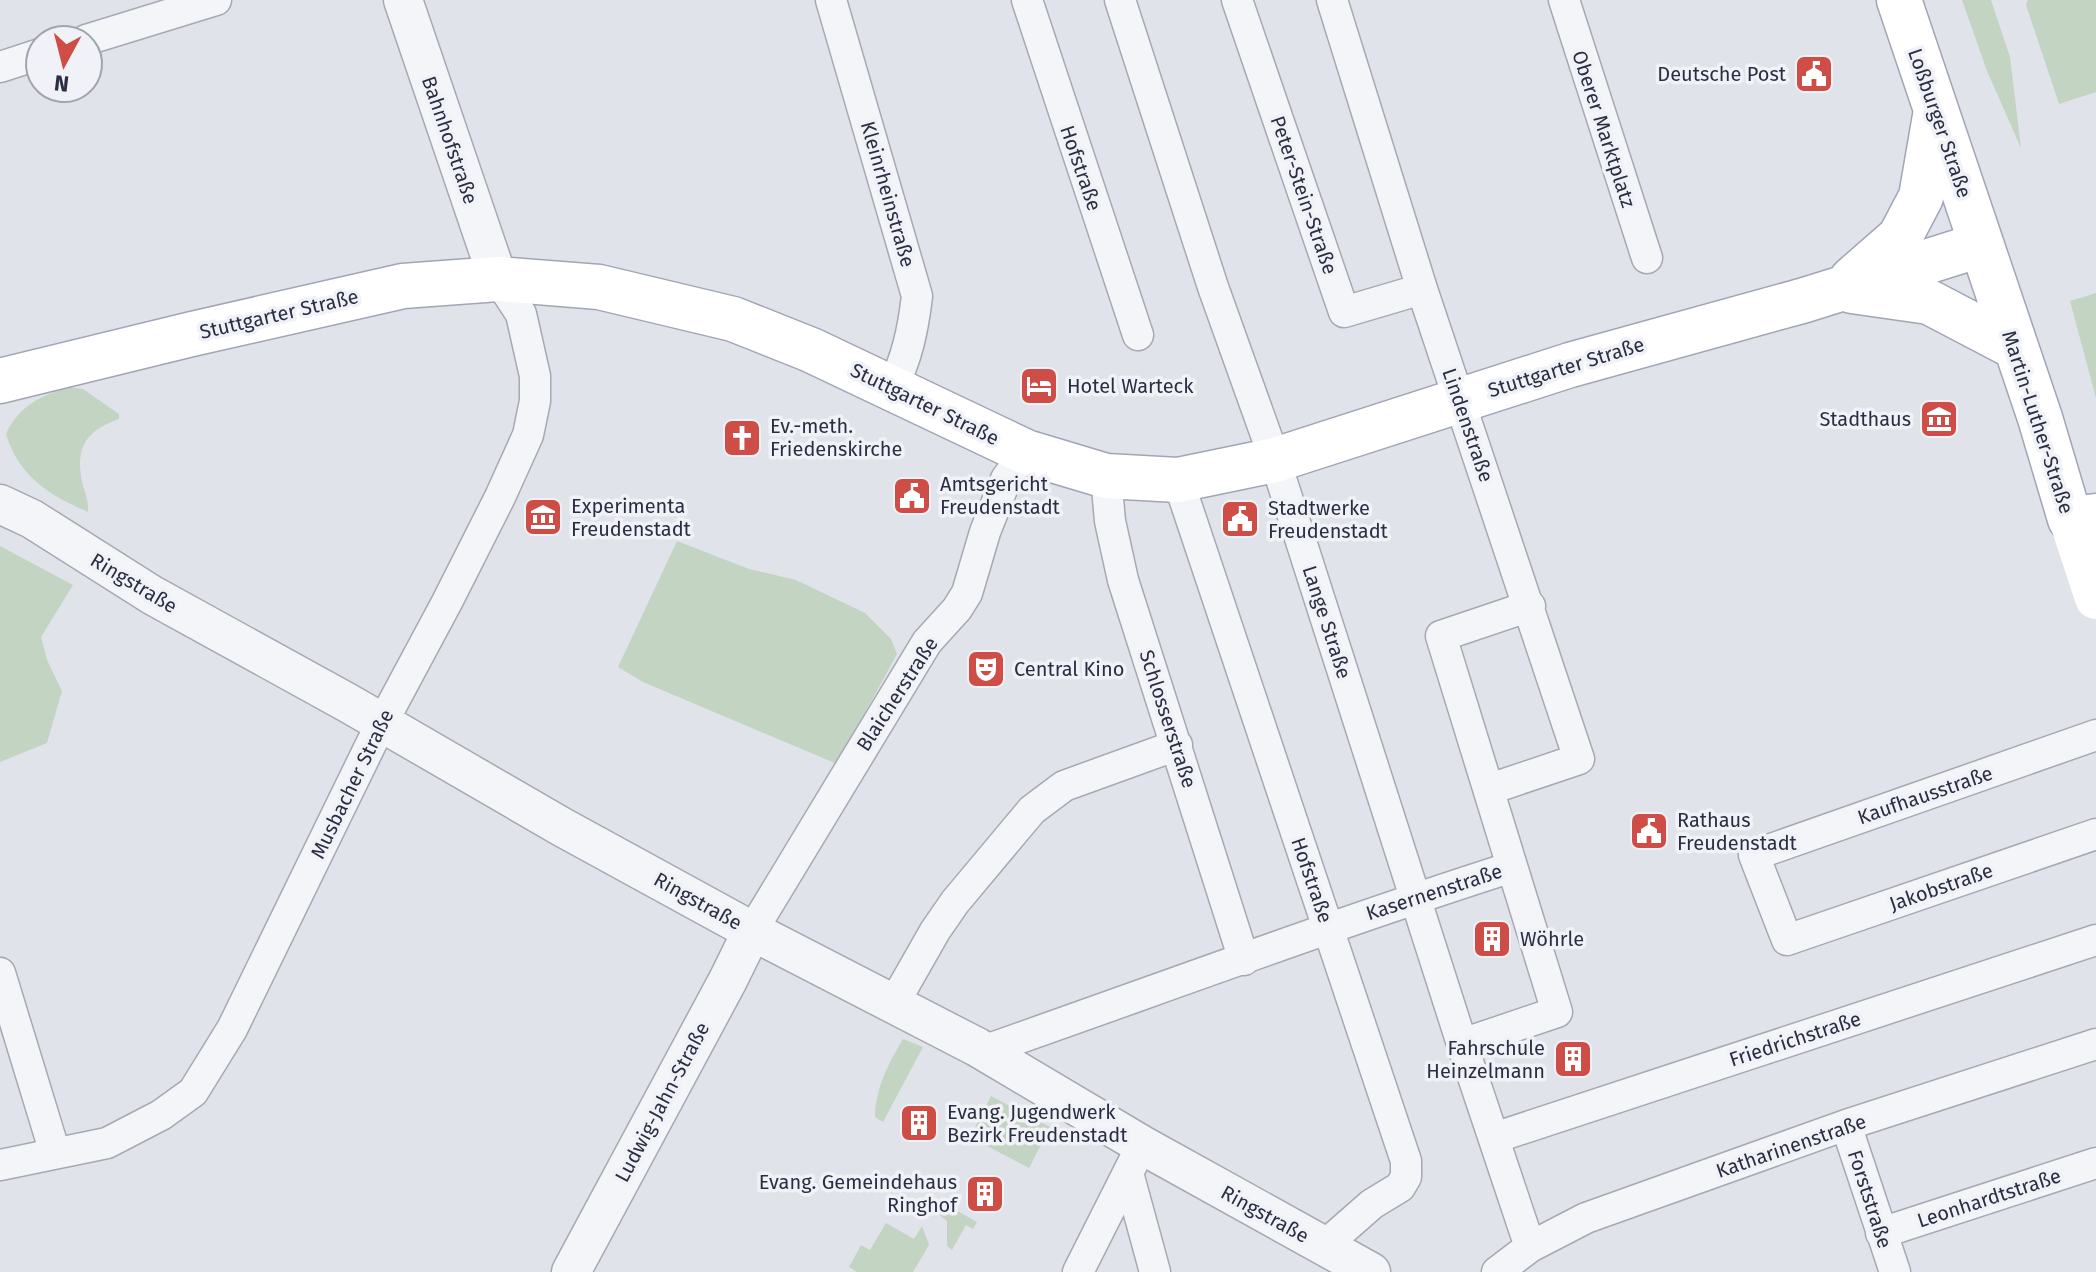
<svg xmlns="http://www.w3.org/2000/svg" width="2096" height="1272" viewBox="0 0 2096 1272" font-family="'Fira Sans',sans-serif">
  <rect width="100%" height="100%" fill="#e1e3ea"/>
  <path fill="#c3d4c3" d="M1962,0H1991L2010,57L2021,148L1987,71Z
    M2028,0H2096V92L2059,104L2026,5Z
    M2096,293V398L2070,301Z
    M69,387L83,389L119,414V419C91,429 76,443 81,476C83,490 89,498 88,512C49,495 19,477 6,434C18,407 41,395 69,387Z
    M677,541L749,569L796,580L865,613L891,639L897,654L837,764L643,682L618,667Z
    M0,546L73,585L41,637L47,660L62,691L47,743L0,762Z
    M903,1039L923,1047L883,1122L875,1117C876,1086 888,1065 903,1039Z
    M991,1096L1050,1127L1029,1168L970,1137Z
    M936,1199L977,1222L973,1229L966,1225L952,1250L947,1246V1221L932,1209Z
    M886,1223L914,1239L922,1226L929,1245L913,1272H857L849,1267L861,1245L870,1250Z"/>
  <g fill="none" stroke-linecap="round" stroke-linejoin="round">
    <defs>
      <path id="minor" d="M831,0L917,296C913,330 907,358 892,388
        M1027,0L1138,335
        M1120,0L1213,287L1275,460L1462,1044L1530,1247
        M1237,0L1344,312L1422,289
        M1332,0L1422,289L1579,759L1490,789
        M1564,0L1647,258
        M86,40L216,0
        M0,67L40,54
        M1106,476L1110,521L1123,580L1244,960
        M1178,480L1406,1161V1177L1400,1187L1372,1204L1323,1247
        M2096,735L1754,855L1787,940L2096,834
        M752,931L927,642L957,609L967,593L985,532L1006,479L1026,452
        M0,973L55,1153
        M894,1003L935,931L955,902L1032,810L1064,786L1177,745
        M1462,1044L1557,1012L1441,636L1530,606
        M983,1051C1160,989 1334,924 1512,867
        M1846,1125L1895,1272
        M1494,1138L2096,940
        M0,1165L107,1143L161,1115L193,1092L232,1029L372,742L447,602L500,497L528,435L535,401V376L521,314L498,279
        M1128,1173L1155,1272
        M1881,1233L2096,1163
        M1078,1272L1142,1145
        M1497,1272L1530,1247L1586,1218L1846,1125L2096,1044"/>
      <path id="tertiary" d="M403,0L498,279
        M0,504L32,519L152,595L348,703L562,827L752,931L977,1047L1142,1145L1371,1272
        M571,1272L728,980L752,931"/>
      <path id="primary" d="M1899,0L2040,418L2070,519L2096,516
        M1852,279L1900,237L1921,197L1935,116
        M1852,291L1929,302L2013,346
        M0,381L192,334L403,286L498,279L599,287L733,319L811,350L1026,452L1106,476L1178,480L1275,460L1570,365L1805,300L1980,245"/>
    </defs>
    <use href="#minor" stroke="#a6a9b4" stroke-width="33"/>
    <use href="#tertiary" stroke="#a6a9b4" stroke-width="41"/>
    <use href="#primary" stroke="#a1a5b6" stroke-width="47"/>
    <use href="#minor" stroke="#f4f5f8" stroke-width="30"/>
    <use href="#tertiary" stroke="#f4f5f8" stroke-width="38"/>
    <path stroke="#fff" stroke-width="42" d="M2070,519L2096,598"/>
    <use href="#primary" stroke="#fff" stroke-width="44"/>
  </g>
  <defs>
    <symbol id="civic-square" viewBox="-11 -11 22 22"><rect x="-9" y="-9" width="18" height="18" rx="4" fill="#ce4e47" stroke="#f1f2f7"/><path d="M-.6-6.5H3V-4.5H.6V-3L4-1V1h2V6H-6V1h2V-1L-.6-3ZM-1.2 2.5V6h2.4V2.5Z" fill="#fff"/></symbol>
    <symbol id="hotel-square" viewBox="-11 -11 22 22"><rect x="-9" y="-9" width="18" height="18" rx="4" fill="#ce4e47" stroke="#f1f2f7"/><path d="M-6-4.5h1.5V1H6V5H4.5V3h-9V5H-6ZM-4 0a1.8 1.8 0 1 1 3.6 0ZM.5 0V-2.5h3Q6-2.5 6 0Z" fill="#fff"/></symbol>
    <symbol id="museum-square" viewBox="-11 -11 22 22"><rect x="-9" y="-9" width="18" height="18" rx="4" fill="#ce4e47" stroke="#f1f2f7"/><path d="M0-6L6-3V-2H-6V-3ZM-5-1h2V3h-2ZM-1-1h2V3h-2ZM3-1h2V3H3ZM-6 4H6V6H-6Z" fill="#fff"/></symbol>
    <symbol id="church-square" viewBox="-11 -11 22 22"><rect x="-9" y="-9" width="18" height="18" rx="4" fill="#ce4e47" stroke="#f1f2f7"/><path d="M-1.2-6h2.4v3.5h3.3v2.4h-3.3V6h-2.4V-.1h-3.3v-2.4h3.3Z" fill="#fff"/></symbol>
    <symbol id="theatre-square" viewBox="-11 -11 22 22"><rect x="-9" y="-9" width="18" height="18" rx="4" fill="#ce4e47" stroke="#f1f2f7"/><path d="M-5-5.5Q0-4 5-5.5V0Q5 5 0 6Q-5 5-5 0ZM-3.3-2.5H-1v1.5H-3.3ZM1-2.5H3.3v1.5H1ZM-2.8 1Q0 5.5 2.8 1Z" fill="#fff"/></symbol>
    <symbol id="building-square" viewBox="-11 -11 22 22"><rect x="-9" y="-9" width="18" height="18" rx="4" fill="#ce4e47" stroke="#f1f2f7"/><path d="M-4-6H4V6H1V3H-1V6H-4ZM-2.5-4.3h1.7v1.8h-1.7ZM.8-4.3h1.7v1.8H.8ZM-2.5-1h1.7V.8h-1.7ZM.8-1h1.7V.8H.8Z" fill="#fff"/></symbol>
  </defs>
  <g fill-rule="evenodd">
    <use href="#civic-square" x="1792" y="52" width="44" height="44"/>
    <use href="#hotel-square" x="1017" y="364" width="44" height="44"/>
    <use href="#museum-square" x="1917" y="397" width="44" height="44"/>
    <use href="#church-square" x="720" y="416" width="44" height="44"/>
    <use href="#civic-square" x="890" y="474" width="44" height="44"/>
    <use href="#museum-square" x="521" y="495" width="44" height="44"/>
    <use href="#civic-square" x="1218" y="497" width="44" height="44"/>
    <use href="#theatre-square" x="964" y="647" width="44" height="44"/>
    <use href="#civic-square" x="1627" y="809" width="44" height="44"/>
    <use href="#building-square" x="1470" y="917" width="44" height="44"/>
    <use href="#building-square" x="1551" y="1037" width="44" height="44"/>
    <use href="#building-square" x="897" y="1101" width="44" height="44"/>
    <use href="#building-square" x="963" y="1172" width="44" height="44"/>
  </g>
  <g text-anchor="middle" stroke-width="7" stroke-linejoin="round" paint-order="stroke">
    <g font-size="20" fill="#2a2e42" stroke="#f1f2f7" text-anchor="start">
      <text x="1786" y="81" text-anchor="end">Deutsche Post</text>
      <text x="1067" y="393">Hotel Warteck</text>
      <text x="1911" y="426" text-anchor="end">Stadthaus</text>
      <text x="770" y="433">Ev.-meth.<tspan x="770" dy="23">Friedenskirche</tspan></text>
      <text x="940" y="491">Amtsgericht<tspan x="940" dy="23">Freudenstadt</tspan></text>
      <text x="571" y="513">Experimenta<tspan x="571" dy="23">Freudenstadt</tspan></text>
      <text x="1268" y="515">Stadtwerke<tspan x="1268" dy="23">Freudenstadt</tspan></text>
      <text x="1014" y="676">Central Kino</text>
      <text x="1677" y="827">Rathaus<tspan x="1677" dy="23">Freudenstadt</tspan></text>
      <text x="1520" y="946">Wöhrle</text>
      <text x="1545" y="1055" text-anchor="end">Fahrschule<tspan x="1545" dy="23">Heinzelmann</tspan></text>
      <text x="947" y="1119">Evang. Jugendwerk<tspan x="947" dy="23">Bezirk Freudenstadt</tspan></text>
      <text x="957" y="1189" text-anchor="end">Evang. Gemeindehaus<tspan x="957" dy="23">Ringhof</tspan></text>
    </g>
    <g font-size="20" fill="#2a2e42" stroke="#f1f2f7">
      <text transform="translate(1940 123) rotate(71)" y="7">Loßburger Straße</text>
      <text transform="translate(1604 129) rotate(72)" y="7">Oberer Marktplatz</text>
      <text transform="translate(450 140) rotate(71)" y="7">Bahnhofstraße</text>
      <text transform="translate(1081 168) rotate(71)" y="7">Hofstraße</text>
      <text transform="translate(888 194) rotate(74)" y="7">Kleinrheinstraße</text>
      <text transform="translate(1304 195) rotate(71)" y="7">Peter-Stein-Straße</text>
      <text transform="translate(279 314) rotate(-13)" y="7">Stuttgarter Straße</text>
      <text transform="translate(1566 367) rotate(-17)" y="7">Stuttgarter Straße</text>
      <text transform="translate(925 404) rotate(26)" y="7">Stuttgarter Straße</text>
      <text transform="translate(2038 422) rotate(72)" y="7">Martin-Luther-Straße</text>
      <text transform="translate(1468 425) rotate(71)" y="7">Lindenstraße</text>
      <text transform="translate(134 583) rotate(31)" y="7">Ringstraße</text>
      <text transform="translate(1327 622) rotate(72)" y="7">Lange Straße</text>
      <text transform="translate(897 694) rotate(-57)" y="7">Blaicherstraße</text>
      <text transform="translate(1168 719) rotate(72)" y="7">Schlosserstraße</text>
      <text transform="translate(352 784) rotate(-64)" y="7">Musbacher Straße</text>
      <text transform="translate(1925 795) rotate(-19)" y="7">Kaufhausstraße</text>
      <text transform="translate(1312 880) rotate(71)" y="7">Hofstraße</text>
      <text transform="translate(1941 887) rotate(-19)" y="7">Jakobstraße</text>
      <text transform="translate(1434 892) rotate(-18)" y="7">Kasernenstraße</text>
      <text transform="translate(698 901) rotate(29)" y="7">Ringstraße</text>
      <text transform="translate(1795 1039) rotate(-18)" y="7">Friedrichstraße</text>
      <text transform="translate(662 1102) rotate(-62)" y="7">Ludwig-Jahn-Straße</text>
      <text transform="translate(1791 1146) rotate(-19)" y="7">Katharinenstraße</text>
      <text transform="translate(1989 1198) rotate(-18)" y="7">Leonhardtstraße</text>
      <text transform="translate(1870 1199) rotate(72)" y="7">Forststraße</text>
      <text transform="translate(1265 1214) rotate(29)" y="7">Ringstraße</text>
    </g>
  </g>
  <g transform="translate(64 64) rotate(187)"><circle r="38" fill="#f1f2f7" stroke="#a1a4af" stroke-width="2"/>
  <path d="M0-6L14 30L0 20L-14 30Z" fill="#ce4e47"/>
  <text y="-12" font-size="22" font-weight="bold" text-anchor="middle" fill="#2a2e42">N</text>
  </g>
</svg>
